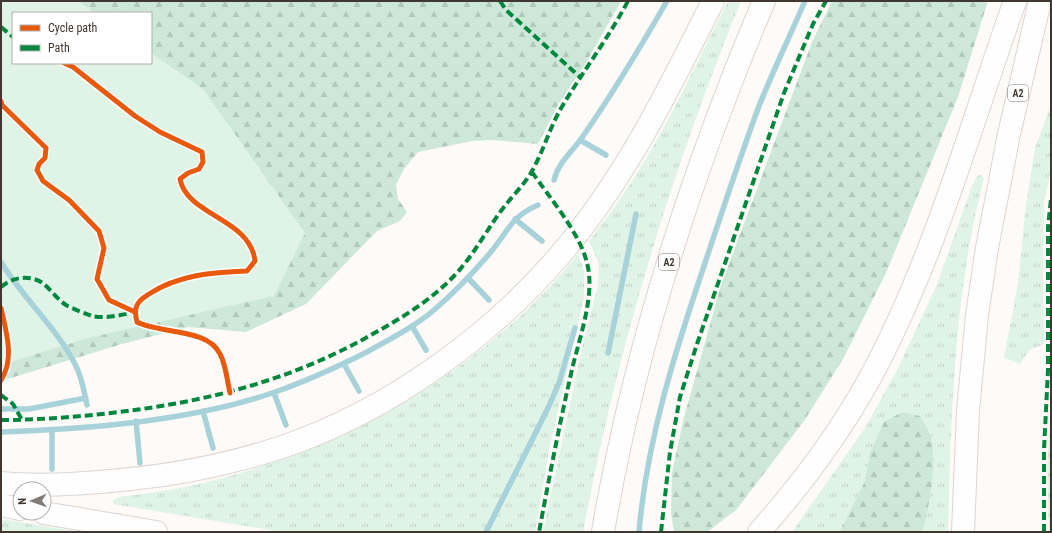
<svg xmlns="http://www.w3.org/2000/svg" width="1052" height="533" viewBox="0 0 1052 533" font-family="'Roboto Condensed',sans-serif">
  <defs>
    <pattern id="grass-tufts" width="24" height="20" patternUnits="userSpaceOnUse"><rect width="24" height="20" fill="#dff3e7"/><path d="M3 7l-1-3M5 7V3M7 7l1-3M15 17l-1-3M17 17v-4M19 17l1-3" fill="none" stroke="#c1d1c6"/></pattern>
    <pattern id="forest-firs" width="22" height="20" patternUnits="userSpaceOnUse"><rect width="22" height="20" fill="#cde8d9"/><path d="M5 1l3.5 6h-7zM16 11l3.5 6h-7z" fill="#b1c8bb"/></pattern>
  </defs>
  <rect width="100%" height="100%" fill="#fdfaf8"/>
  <path fill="url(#grass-tufts)" d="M728,1H741C671,172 617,350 583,532H543L580,357L598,285L599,264L589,241C604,221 619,202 632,181C669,124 697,62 728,1Z
    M1051,105V168L1044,204L1043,285L1044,344L1029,350L1020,364L1004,358L1018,283L1026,205L1035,148Z
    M978,175H981L984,178C954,293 951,414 948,532H792L865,428L897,370L936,287L972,186Z
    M578,254L584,271V298L550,445L535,532H282L113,504V500L119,497C150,493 181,489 212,481C353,445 486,368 578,254Z
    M1051,401V532H1049L1047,469Z
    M1,519L74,531L81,532H1Z"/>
  <path fill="url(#forest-firs)" fill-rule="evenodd" d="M1,1H621L586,63L559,103L538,144L495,140L472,141L418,152L404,169L396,185L398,199L407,212L400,221L377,231L306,304L246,332L188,327L122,344L1,381ZM13,13H151V63H13Z
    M832,1H988L958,97L886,273L843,359L804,421L736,510L707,532H674L671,514L672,472L684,417L721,285L812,42Z
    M902,412L920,416C923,423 930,431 931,438C937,468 930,501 923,530L921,532H840L865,481L870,453L884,422Z"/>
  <path fill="#dff3e7" d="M1,1H78L95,13H13V63H151V53L203,89L305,233L274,296L88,338L1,365Z"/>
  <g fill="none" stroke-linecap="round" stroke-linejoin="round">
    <path stroke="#a8d2d9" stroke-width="5.5" d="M580,140L606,155
      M554,180C558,163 571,153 581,139C612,95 640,48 667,1
      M515,219L542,241
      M1,262C22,297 57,328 75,364C82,377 84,391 87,405
      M468,278L489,300
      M412,326L426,350
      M608,353L636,214
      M344,364L359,391
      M274,393L286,425
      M1,409H29L86,398
      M203,411L213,448
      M136,421L140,463
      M52,430V469
      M1,432C88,429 193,421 275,392C307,381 337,367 367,352C390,339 414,327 434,310C454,293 473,273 490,253C508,232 510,217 538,205
      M486,532L548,408L559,383L575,328
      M639,532C647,438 676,349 706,260C723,209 740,157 759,106C773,71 790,36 805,1"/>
    <defs>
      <path id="highway" d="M1,483C41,487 82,484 121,480C176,475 232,464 285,446C389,410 489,338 560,255C625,179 669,89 713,1
        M1,505L20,509
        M44,513L156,532
        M603,532C634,350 692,171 764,1
        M759,532C801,485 839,434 870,378C934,260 970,127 1015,1
        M963,532L968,411L977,315L987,248L1009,134L1040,1"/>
    </defs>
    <use href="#highway" stroke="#dcd5d1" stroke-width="24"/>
    <use href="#highway" stroke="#fffefe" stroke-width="22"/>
    <path stroke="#00873e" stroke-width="4" stroke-dasharray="8 4" stroke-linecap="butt" d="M500,1L506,10L581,78
      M1,27L13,37
      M532,172C549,197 580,233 587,263C596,296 578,341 571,374C559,426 549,479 539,532
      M1,287C12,277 31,274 44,284C51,290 58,300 66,305C73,309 84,313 92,316C105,319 122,315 135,312
      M1,395L13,404L22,420
      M1,420C38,420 74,417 111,413C207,402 294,380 378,331C405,316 432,299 454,276C474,255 487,229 504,207C513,195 525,184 532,171C544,150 550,126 563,105C584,70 609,37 628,1
      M661,532L670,452L680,397L697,344L784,93L813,24L826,1
      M1044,532V450L1048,370V227L1051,199"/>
    <defs>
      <path id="cycleway" d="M64,63L73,67L135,116L160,132L202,152L203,162L199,169L188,173L180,179C187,216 250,218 255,261L247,271C213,272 178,275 149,294C146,296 141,299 139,302C134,308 135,315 137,322C160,334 208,328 220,354C226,365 227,380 230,393
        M1,101L2,105L46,148L45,158L39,164L37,170L43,181L69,200L99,231L104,248L97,279L109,300L135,312
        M1,308C6,331 15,359 1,380"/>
    </defs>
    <use href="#cycleway" stroke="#fff" stroke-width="8"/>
    <use href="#cycleway" stroke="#e8590c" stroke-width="5"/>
  </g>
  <g text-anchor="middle" stroke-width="4" stroke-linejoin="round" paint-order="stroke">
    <g fill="#fff" stroke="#7a736e" stroke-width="1">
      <rect x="1008" y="85" width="20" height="16" rx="3"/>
      <rect x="659" y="254" width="20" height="16" rx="3"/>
    </g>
    <g font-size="10" font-weight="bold" fill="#413730">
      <text x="1018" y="97">A2</text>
      <text x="669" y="266">A2</text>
    </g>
  </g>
  <rect width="1052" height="533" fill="none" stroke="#413730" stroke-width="4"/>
  <rect x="12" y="12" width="140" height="52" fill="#ffffff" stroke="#b3afac"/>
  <rect x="20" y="25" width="20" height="6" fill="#e8590c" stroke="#b3afac"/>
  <text x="48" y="32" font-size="12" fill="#413730">Cycle path</text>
  <rect x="20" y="45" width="20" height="6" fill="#00873e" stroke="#b3afac"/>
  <text x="48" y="52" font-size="12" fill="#413730">Path</text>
  <g transform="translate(32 501) rotate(268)"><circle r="19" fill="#ffffff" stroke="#b3afac"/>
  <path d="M0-3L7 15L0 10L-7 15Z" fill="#837b76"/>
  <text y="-6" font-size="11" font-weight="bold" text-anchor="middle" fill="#413730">N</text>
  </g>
</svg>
